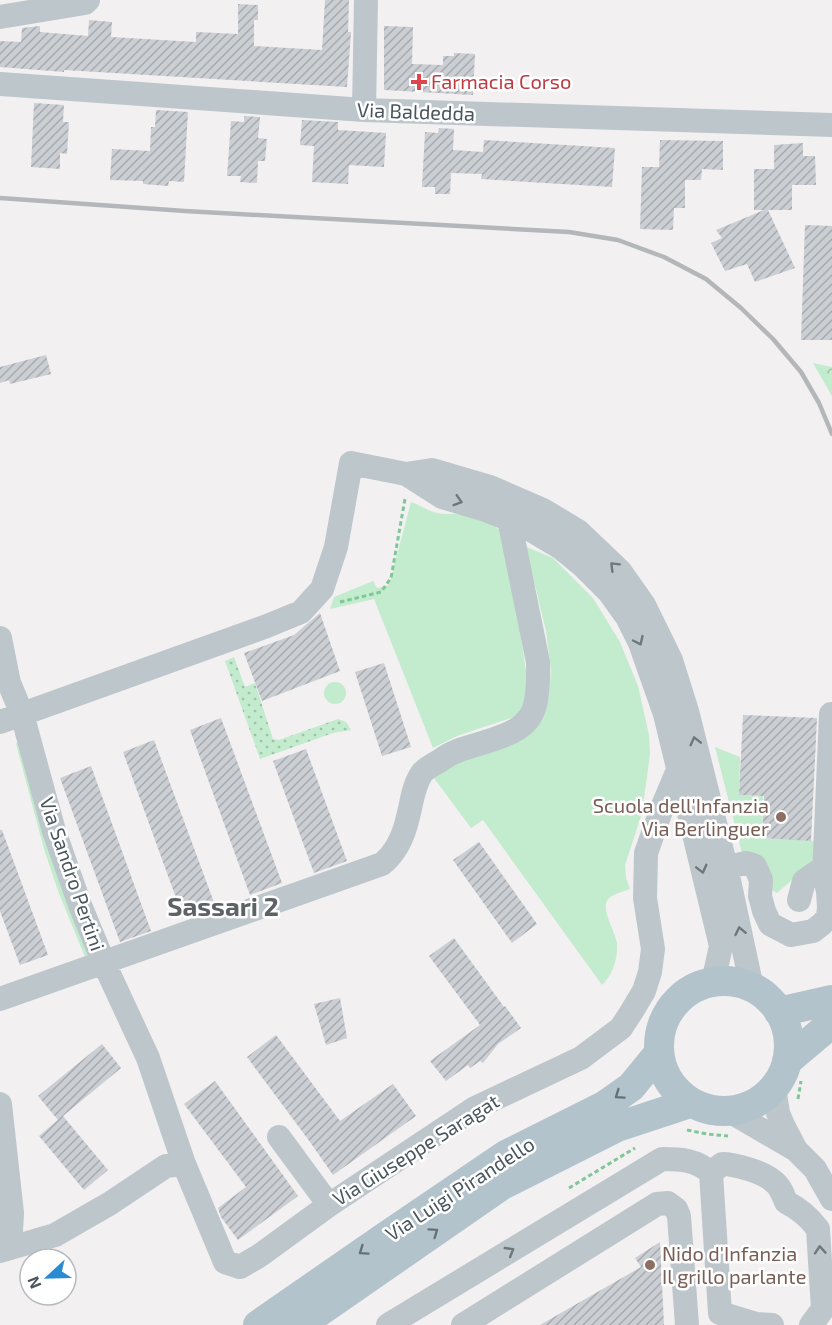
<svg xmlns="http://www.w3.org/2000/svg" width="832" height="1325" viewBox="0 0 832 1325" font-family="'Exo 2',sans-serif">
  <defs>
    <pattern id="forest-crowns" width="20" height="18" patternUnits="userSpaceOnUse" patternTransform="scale(1.5)"><rect width="20" height="18" fill="#c3ebcd"/><path d="M2 6a3 3 0 1 1 6 0M12 15a3 3 0 1 1 6 0" fill="none" stroke="#a0c1aa"/></pattern>
    <pattern id="garden-dots" width="8" height="8" patternUnits="userSpaceOnUse" patternTransform="scale(1.5)"><rect width="8" height="8" fill="#c3ebcd"/><path d="M2 2h.1M6 6h.1" fill="none" stroke="#a0c1aa" stroke-width="1.8" stroke-linecap="round"/></pattern>
    <pattern id="building-hatch" width="6" height="6" patternUnits="userSpaceOnUse" patternTransform="scale(1.5)"><rect width="6" height="6" fill="#cbced2"/><path d="M-1 1l2-2M0 6l6-6M5 7l2-2" fill="none" stroke="#a7aaae"/></pattern>
  </defs>
  <rect width="100%" height="100%" fill="#f2f0f1"/>
  <path fill="#c3ebcd" d="M411,502C420,505 428,511 437,513C448,515 459,513 470,514C483,516 496,527 506,535L529,692L517,716L457,736L433,748L374,599L330,609L334,597L373,581L377,588L389,585Z
    M524,546L553,558L593,598L620,642L638,686L649,735L650,754L642,813L625,865L626,878L630,889C624,891 614,894 609,898C599,907 615,931 617,943C618,958 613,975 602,985L483,820L471,828L434,778L441,770L539,721L549,699L551,670L546,631L536,589Z
    M324 693a11 11 0 1 1 22 0a11 11 0 1 1-22 0Z
    M21,738L93,955L85,957L58,891L44,849L16,744Z
    M715,747L740,757L739,795L763,796L762,838L815,841L817,864L793,879L777,893L770,889L743,857Z"/>
  <path fill="url(#forest-crowns)" d="M813,363L832,367V396Z"/>
  <path fill="url(#garden-dots)" d="M234,657L245,687L255,683L273,739L279,740L338,719L346,722L351,730L333,733L260,759L225,661Z"/>
  <path fill="url(#building-hatch)" d="M325,0H349L348,32H351L347,87L64,70V72L0,67V41L21,42L22,28L40,26V32L88,36L89,20L112,22L111,37L196,42V32L238,34V4L258,5V20H254V46L322,50Z
    M384,26L413,27L412,64L443,65V56H454V53L475,54L473,95L384,90Z
    M34,103L64,105L63,122H69L67,154L60,153V169L31,167Z
    M156,110L188,112L184,182L169,181L168,186L143,184V181L110,180L112,149L150,151L151,127H155Z
    M244,116L260,117L258,138L267,139L265,161H258L257,183L240,182L241,176H227L231,121L244,122Z
    M302,120L338,122V130L386,133L384,167L349,165L348,184L312,182L314,146L300,145Z
    M439,128L454,129L453,150L483,152L484,140L615,148L612,187L481,179L482,174L451,173L450,194H435V187H422L425,132L438,133Z
    M660,140L723,141V170L702,169L701,180H685V208H674L673,230L640,229L642,167H659Z
    M803,143V156H815L816,185H792V210H768L795,268L755,282L747,264L725,271L711,243L722,238L716,230L764,210H754V169H774V145Z
    M805,225L832,226V340H801Z
    M46,355L51,374L10,384L9,380L0,383V367Z
    M320,613L340,671L262,701L244,653L294,635Z
    M384,663L411,747L382,756L355,672Z
    M743,715L817,718L811,841L762,838L764,796L739,795Z
    M221,718L282,883L250,895L190,730Z
    M154,740L215,905L183,917L123,752Z
    M306,749L347,861L314,873L273,761Z
    M91,766L151,931L120,942L60,778Z
    M0,830H2L48,955L20,965L0,911Z
    M479,842L537,924L512,943L453,860Z
    M454,938L504,1007L505,1006L521,1028L498,1044L483,1063L480,1061L470,1068L468,1065L446,1081L430,1061L480,1025L429,956Z
    M340,998L347,1038L326,1045L314,1004Z
    M276,1035L340,1121L393,1084L416,1116L333,1175L310,1142L247,1057Z
    M102,1044L121,1068L63,1116L108,1170L84,1190L39,1136L60,1118L58,1120L38,1096Z
    M215,1081L298,1196L238,1240L221,1217L218,1208L246,1187L184,1104Z
    M660,1242L664,1325H540L641,1267L635,1258Z"/>
  <g fill="none" stroke-linecap="round" stroke-linejoin="round">
    <path stroke="#7fc699" stroke-width="3" stroke-dasharray="4.5 3" stroke-linecap="butt" d="M340,602L381,592L391,578L405,499
      M798,1099L801,1081
      M687,1130L707,1134L728,1136
      M569,1188L635,1148"/>
    <path stroke="#bdc6cb" stroke-width="24" d="M0,17L85,3L88,0
      M0,84L364,110L832,125
      M364,110L366,0
      M406,474L442,497L486,510L521,524L561,548L583,566L609,592L627,617L640,643L665,714L721,946L713,982
      M0,638L9,683L22,714L54,831L80,905L103,961L148,1058L184,1164L225,1262L240,1267L259,1256L329,1205L475,1108L581,1058L621,1028L632,1011L644,991L650,972L653,949L645,898L646,853L662,808L678,770
      M0,722L267,626L301,612L322,589L336,547L351,463L406,474L432,470L490,487L543,510L578,531L620,571L644,605L671,660L687,711L727,871L752,988
      M727,871L732,866L746,863L755,866L761,880L760,896L764,911L770,924L791,935L813,931L822,924L828,917L829,907L828,891L824,876L817,872L804,881L799,900
      M824,876L831,714
      M0,999L382,864C397,852 404,835 408,817C412,802 413,786 422,773C426,768 435,764 441,760C452,751 466,748 479,744C533,728 539,718 538,662L509,519
      M774,1088L778,1113L783,1125L796,1150
      M0,1104L12,1213L11,1231L0,1249
      M729,1111L796,1150L815,1169L832,1199
      M279,1137L329,1205
      M711,1173L722,1164C735,1164 763,1172 773,1181C780,1186 783,1194 786,1202C800,1209 809,1217 818,1229L823,1309L811,1325
      M0,1251L55,1235L109,1204L166,1166L184,1164
      M388,1325L662,1159C681,1159 697,1160 711,1173L720,1313L756,1324L772,1325
      M463,1325L657,1204L668,1203L676,1209L679,1216L687,1325"/>
    <path stroke="#b3c3cc" stroke-width="30" d="M659 1046a65 65 0 1 1 130 0a65 65 0 1 1-130 0Z
      M779,1012L832,1000
      M787,1061L832,1023
      M258,1325L385,1237L506,1155L604,1106L631,1087L659,1053
      M300,1325L502,1185L617,1127L690,1103"/>
    <path stroke="#b3b7ba" stroke-width="4.5" d="M0,198L185,211L569,232L618,240L664,257L706,279L741,308L773,339L801,372L819,403L832,434"/>
  </g>
  <defs><path id="oneway-chevron" d="M-2-3.5L2.5 0L-2 3.5" fill="none" stroke-width="1.6" stroke-linecap="round" stroke-linejoin="round" transform="scale(1.5)"/></defs>
  <g stroke="#6c787d">
    <use href="#oneway-chevron" transform="translate(458 501) rotate(17)"/>
    <use href="#oneway-chevron" transform="translate(614 566) rotate(-135)"/>
    <use href="#oneway-chevron" transform="translate(639 641) rotate(65)"/>
    <use href="#oneway-chevron" transform="translate(695 741) rotate(-104)"/>
    <use href="#oneway-chevron" transform="translate(702 869) rotate(76)"/>
    <use href="#oneway-chevron" transform="translate(740 931) rotate(-102)"/>
    <use href="#oneway-chevron" transform="translate(820 1250) rotate(-94)"/>
    <use href="#oneway-chevron" transform="translate(510 1251) rotate(-31)"/>
  </g>
  <g stroke="#647178">
    <use href="#oneway-chevron" transform="translate(619 1095) rotate(145)"/>
    <use href="#oneway-chevron" transform="translate(434 1232) rotate(-35)"/>
    <use href="#oneway-chevron" transform="translate(363 1251) rotate(145)"/>
  </g>
  <path fill="#e0444e" stroke="#fff" stroke-width="2" d="M416 73h6v6h6v6h-6v6h-6v-6h-6v-6h6z"/>
  <g fill="#8d6e63" stroke="#fff" stroke-width="2">
    <circle cx="781" cy="817" r="6"/>
    <circle cx="650" cy="1265" r="6"/>
  </g>
  <g text-anchor="middle" stroke-width="5" stroke-linejoin="round" paint-order="stroke">
    <g font-size="20" fill="#be3a42" stroke="#fff" text-anchor="start">
      <text x="431" y="89">Farmacia Corso</text>
    </g>
    <g font-size="20" fill="#4a565c" stroke="#fff">
      <text transform="translate(416 112) rotate(2)" y="7">Via Baldedda</text>
      <text transform="translate(72 874) rotate(71)" y="7">Via Sandro Pertini</text>
      <text transform="translate(416 1150) rotate(-32)" y="7">Via Giuseppe Saragat</text>
      <text transform="translate(460 1189) rotate(-33)" y="7">Via Luigi Pirandello</text>
    </g>
    <g font-size="20" fill="#785e54" stroke="#fff" text-anchor="end">
      <text x="769" y="813">Scuola dell'Infanzia<tspan x="769" dy="23">Via Berlinguer</tspan></text>
      <text x="662" y="1261" text-anchor="start">Nido d'Infanzia<tspan x="662" dy="23">Il grillo parlante</tspan></text>
    </g>
    <g font-size="26" font-weight="bold" fill="#5d6264" stroke="#fff">
      <text x="223" y="916">Sassari 2</text>
    </g>
  </g>
  <g transform="translate(48 1277) rotate(248)"><circle r="28" fill="#ffffff" stroke="#b7bbbe" stroke-width="1.5"/>
  <path d="M0-4.5L10 22L0 15L-10 22Z" fill="#2b8bd2"/>
  <text y="-9" font-size="16" font-weight="bold" text-anchor="middle" fill="#4a565c">N</text>
  </g>
</svg>
